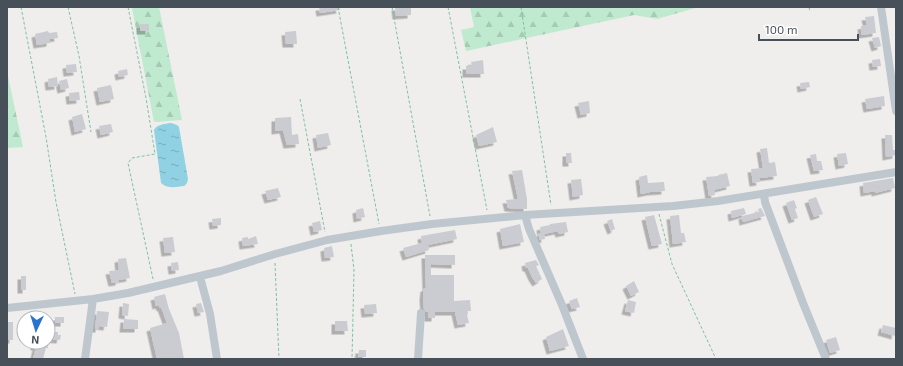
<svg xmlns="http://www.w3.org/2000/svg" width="903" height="366" viewBox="0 0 903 366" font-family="'Exo 2',sans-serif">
  <defs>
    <pattern id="forest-firs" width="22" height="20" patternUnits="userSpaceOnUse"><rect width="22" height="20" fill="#bfeacf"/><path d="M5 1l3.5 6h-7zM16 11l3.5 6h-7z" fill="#a6cab4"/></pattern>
    <pattern id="water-ripples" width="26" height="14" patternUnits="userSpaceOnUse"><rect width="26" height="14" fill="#90d2e3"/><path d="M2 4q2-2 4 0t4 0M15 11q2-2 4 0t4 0" fill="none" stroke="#77adbb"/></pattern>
    <filter id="shadow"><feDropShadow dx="-3.5" dy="3.5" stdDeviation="0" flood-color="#0004"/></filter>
  </defs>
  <rect width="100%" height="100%" fill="#f0eded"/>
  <path fill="url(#forest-firs)" d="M159,7L182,120L154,122L132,8Z
    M470,7H699L657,19L634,15L466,51L461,30L474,27Z
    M8,76L23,147L7,148V77Z"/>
  <path fill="url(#water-ripples)" d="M171,123L177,125L179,127L188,179L187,183L184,186C176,187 167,189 161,183L154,130C157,124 165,124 171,123Z"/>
  <path fill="#caccd1" filter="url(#shadow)" d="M319,7H339L340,10L320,13Z
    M395,7H411V15L396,16Z
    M874,16L876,33L862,35L861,26L867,25L865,17Z
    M140,24H149V31H140Z
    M48,31L49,33L57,32L58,38L50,39V43L37,45L35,34Z
    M296,31L297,44H286L285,32Z
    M879,37L881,46L875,48L872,38Z
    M880,59L881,66L873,67L872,60Z
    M483,60L484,74H466V66H472L471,62Z
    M76,64L77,72L67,73L66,65Z
    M127,69L128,75L119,77L118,71Z
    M57,77L58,86L49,87L48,79Z
    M67,79L69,88L61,90L59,81Z
    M809,82L810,87L801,89L800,83Z
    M111,85L114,99L100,102L97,88Z
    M79,92L80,100L70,101L69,93Z
    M884,96L885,106L867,109L865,99Z
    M589,101L590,113L581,115L578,103Z
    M82,114L86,129L75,132L72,117Z
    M291,117L292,135L298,134L299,144L287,145L283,130L275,131V118Z
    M111,124L113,132L101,135L99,126Z
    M493,127L497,142L479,146L476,135Z
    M328,133L331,145L318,148L316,135Z
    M885,135H892L893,150H895L896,155L886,157Z
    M767,148L769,163L775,162L777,176L759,178L760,182L753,183L751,169L763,168L760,149Z
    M566,153H571L572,163H566Z
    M846,153L848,164L839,166L837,154Z
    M816,154L817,161H821L823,170L814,171L810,155Z
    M522,170L527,199V209L508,208L506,200L518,199L512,171Z
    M727,173L730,186L714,190L715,195L709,196L706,177L718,176V175Z
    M647,175L648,183L664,182L665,191L650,192L641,194L639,177Z
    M893,178L895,188L875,193V191L864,193L863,183Z
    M581,179L583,195L573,197L571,180Z
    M278,188L281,197L268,200L265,191Z
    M816,197L823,214L814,217L808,200Z
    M794,200L797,208L795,209L798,218L792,220L786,203Z
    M363,208L365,217L357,219L356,210Z
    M744,208L746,214L732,218L731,211Z
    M761,208L765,216L743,222L742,216L759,212L758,209Z
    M654,215L662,244L652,246L645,217Z
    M679,215L681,233H684L686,242L673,244L670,216Z
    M221,218V225L213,226L212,219Z
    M612,219L615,229L611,231L607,221Z
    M320,221L322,230L314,232L312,223Z
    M566,222L568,232L559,234L558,231L544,234L545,239L540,240L538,234L541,233L540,227L550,225V224Z
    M520,224L524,242L503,246L500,229Z
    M455,230L457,239L428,245L429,250L406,257L403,248L422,243L421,236Z
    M256,236L258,244L243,246L242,238L248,237V239Z
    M173,237L175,252L165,253L163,238Z
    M332,246L334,257L325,258L324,248Z
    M425,255H455V265L431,264V275H454V301L470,300L471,311H466L469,323L458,325L455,312H435V318H428V312H426L424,309L423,297L424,288H426Z
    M126,258L130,278L119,280V282L112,283L109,271L119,270L118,259Z
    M536,260L539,265L536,266L542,279L536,283L532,277L528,268H526L525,263Z
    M178,262L179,270L172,271L171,263Z
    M21,276H26V290H21Z
    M634,281L639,292L631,296L626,286Z
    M165,294L169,309L179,333L184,359H157L150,328L167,323L161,307L160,308L159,305L156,306L154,297Z
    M577,298L580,307L572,309L569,301Z
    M628,300L636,302L634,313L625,311Z
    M123,303L129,304L128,316L122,315Z
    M201,303L204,312L198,313L196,304Z
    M376,304L377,313L365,314L364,305Z
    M97,311L109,312L107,327L99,326V329H95Z
    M55,317H64V323H55Z
    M124,319L138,320V329H123Z
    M335,321H347L348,331H335Z
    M7,322H13V340H7Z
    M883,325L896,328L895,336L881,332Z
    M563,329L569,346L550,351L546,337Z
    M48,332H58V335H61L60,340L48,339Z
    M836,337L840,350L830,353L826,340Z
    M34,342H48V348H46L43,359H33L36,347H34Z
    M359,350H366V357H358Z"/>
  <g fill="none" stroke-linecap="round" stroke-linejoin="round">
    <path stroke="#7ac4a0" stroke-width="1" stroke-dasharray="3 2" stroke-linecap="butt" d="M21,7L46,137L56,202L75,294
      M68,7L79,56L91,132
      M128,7L146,98L155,154L132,158L128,163L153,279
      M338,7L379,224
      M392,7L430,216
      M448,7L487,210
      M521,7L551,205
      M809,7L810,12
      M300,99L325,232
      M659,214L672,264L716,359
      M351,244L354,270L352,359
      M275,263L279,359"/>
    <path stroke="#bfc7ce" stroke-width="8" d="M881,7L896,111
      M764,194L765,202L803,303L826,359
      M525,215L529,229L562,305L583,359
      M200,277L210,314L217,359
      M7,308L93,299L128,293L221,271L275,254L327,240L381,231L432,224L525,215L673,206L718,201L896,172
      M85,359L93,299
      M418,359L421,313"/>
  </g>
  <rect width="903" height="366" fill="none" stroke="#475059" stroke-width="16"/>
  <g transform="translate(36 330) rotate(184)"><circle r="19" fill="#ffffff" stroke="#b5b9bd"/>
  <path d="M0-3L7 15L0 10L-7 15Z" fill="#2972cd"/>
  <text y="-6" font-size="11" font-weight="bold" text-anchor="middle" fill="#475059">N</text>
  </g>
  <path d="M759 34v6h99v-6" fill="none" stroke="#475059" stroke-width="2"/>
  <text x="765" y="34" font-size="12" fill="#475059" stroke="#ffffff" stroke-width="3" paint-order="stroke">100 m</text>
</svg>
